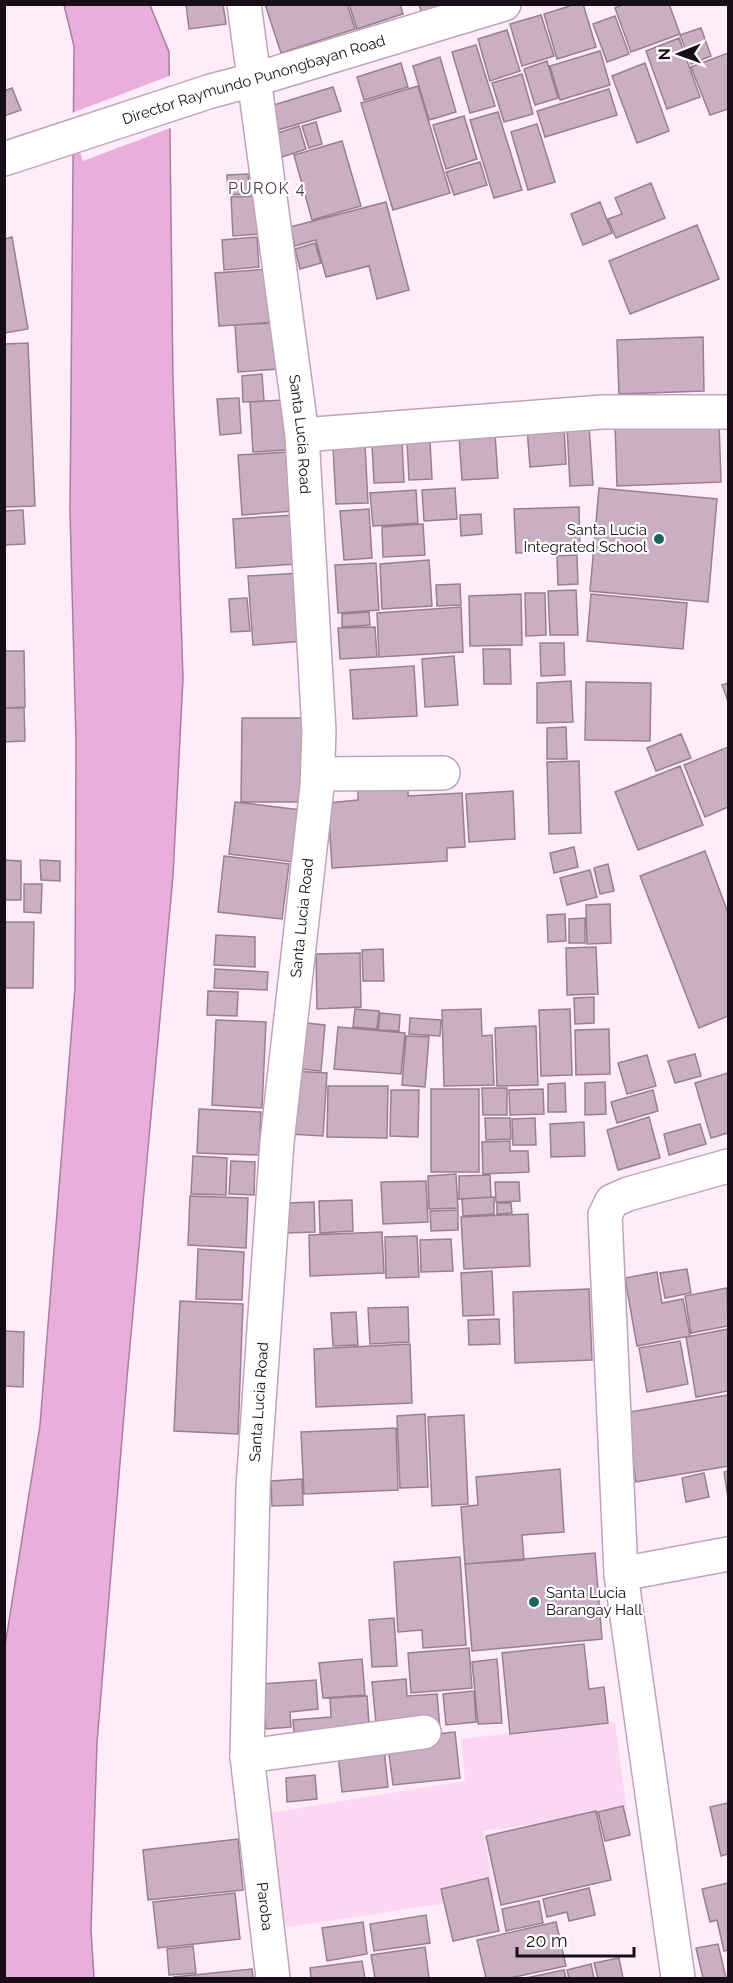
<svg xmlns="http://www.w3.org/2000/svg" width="733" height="1983" viewBox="0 0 733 1983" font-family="Raleway,sans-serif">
  <rect width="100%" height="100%" fill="#feedf9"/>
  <path fill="#fdd6f3" d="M615,1722L627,1812L483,1831L495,1896L281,1928L263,1814L465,1781L461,1739Z"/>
  <path fill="#e9aedb" stroke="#aa7ea0" stroke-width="1.5" d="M64,5H150L169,52L173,381L183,678L173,876L127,1378L97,1743L91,1930L94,1978H5V1646L40,1425L75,988L76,741L70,512L74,46Z"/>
  <path fill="#feedf9" d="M172,75L173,127L83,161L72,129V113Z"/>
  <path fill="#caafc3" stroke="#987f92" stroke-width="1.5" d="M186,4H223L226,24L189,29Z
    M265,4H347L355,29L281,53Z
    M349,4H400L403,14L357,29Z
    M419,4H451L422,14Z
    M576,4H583L596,47L557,59L544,14Z
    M625,4H669L680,34L631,52L615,8Z
    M541,15L554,56L522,66L510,24Z
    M615,16L629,54L607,62L593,24Z
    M701,28L711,56L691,64L680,35Z
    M507,30L520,71L490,81L478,39Z
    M679,38L700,97L667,109L646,51Z
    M476,45L495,106L470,113L452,52Z
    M600,51L610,85L560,100L550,66Z
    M728,53V109L710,115L691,67Z
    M440,57L456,112L429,120L413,66Z
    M547,61L558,98L535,105L524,69Z
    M401,63L408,87L364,100L357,77Z
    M645,63L669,131L637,143L612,76Z
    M522,74L533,114L504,122L492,83Z
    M418,86L450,193L393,210L361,103Z
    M333,87L341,111L275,131L267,107Z
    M12,88L21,110L4,116V91Z
    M609,89L617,115L545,137L537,111Z
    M498,112L522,190L494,198L470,120Z
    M464,116L477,159L446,169L433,125Z
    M316,122L322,144L309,148L302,126Z
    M537,124L555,182L528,190L511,132Z
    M299,126L306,149L282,157L275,134Z
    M342,141L361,206L312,220L294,155Z
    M480,162L487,185L454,195L446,172Z
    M248,174L250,194L228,195L227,175Z
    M651,183L665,218L616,238L608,219L622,214L615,198Z
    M256,196L259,234L233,236L231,197Z
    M386,202L409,290L377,299L369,266L326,277L316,240L295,246L290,227Z
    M600,202L612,233L583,245L571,214Z
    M697,225L719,279L630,314L609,261Z
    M12,237L28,329L4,333V239Z
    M257,237L259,267L224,270L222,240Z
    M315,243L321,263L300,269L295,249Z
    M268,269L271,323L219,326L215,273Z
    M275,322L278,369L238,372L235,325Z
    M703,337L704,391L619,394L617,340Z
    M28,343L35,506L4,507V344Z
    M262,374L264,401L243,402L242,376Z
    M239,398L241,433L220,435L217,399Z
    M282,400L286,450L253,452L250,402Z
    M719,422L721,482L617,486L615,425Z
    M589,425L593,485L570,486L567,426Z
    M564,426L566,464L530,467L527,428Z
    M495,434L498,478L462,480L459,437Z
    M430,441L432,479L409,480L407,442Z
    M402,442L404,482L374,483L372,444Z
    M365,445L368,503L336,504L333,447Z
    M288,452L293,511L242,515L238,455Z
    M455,488L457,519L424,521L422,490Z
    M599,488L717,499L708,602L590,591Z
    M416,490L418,523L373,526L370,493Z
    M579,507L580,551L516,553L514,509Z
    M369,509L372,558L344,560L340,511Z
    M23,510L25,544L4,545V511Z
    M481,514L482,534L461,536L460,515Z
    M294,515L297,564L236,568L233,519Z
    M423,524L425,555L383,557L382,527Z
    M577,555L578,584L558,585L557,556Z
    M429,560L432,606L382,609L380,564Z
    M376,563L379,610L338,613L335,565Z
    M301,573L305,641L253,645L248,576Z
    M460,584L461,605L437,606L436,585Z
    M576,590L578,635H550L548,591Z
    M525,593H545L546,635L526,636Z
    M521,594L522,645L470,646L469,596Z
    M591,594L687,603L683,649L587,641Z
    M247,598L250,631L231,632L229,599Z
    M461,607L463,652L379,657L377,613Z
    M369,612L370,625L342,627V614Z
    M375,627L377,657L340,659L338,628Z
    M540,643H564L565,675L541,676Z
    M483,649H510L511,684H484Z
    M4,651H24L25,707L4,708Z
    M454,656L458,705L425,707L422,659Z
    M414,666L417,716L353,719L350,670Z
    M571,681L573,722L537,723V683Z
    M586,682L651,683L650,741L585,740Z
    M728,683V701L722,685Z
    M4,708H24L25,741L4,742Z
    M242,718H306V802H241Z
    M566,727L567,759H547V728Z
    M681,734L691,758L656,771L647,748Z
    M728,747V807L705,817L684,765Z
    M579,761L581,833L549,834L547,762Z
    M680,766L703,825L638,850L615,792Z
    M408,787V796L462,793L465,847L447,848V861L332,868L328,803L358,800V789Z
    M513,791L515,839L469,842L466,794Z
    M235,802L301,810L294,862L229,854Z
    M574,847L578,867L554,873L550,853Z
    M705,851L728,913V1016L699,1028L640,876Z
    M224,856L289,864L282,919L218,912Z
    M4,860L21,861V900H4Z
    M40,860L60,861V881L41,880Z
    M608,864L614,891L600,894L594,868Z
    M590,870L597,897L567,905L560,878Z
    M24,884H42L41,913L24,912Z
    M610,904L611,943L587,944L586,905Z
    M565,914L566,941L548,942L547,915Z
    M585,918V943H569V919Z
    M4,922H34L33,988H4Z
    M216,935L255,937V967L214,965Z
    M596,947L598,994L567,995L566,948Z
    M383,949L384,981H363L362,950Z
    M360,953L361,1007L317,1009L316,954Z
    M215,969L268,972L267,990L214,988Z
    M208,991L238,992L237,1016L207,1015Z
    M594,997V1023L575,1024L574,998Z
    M355,1009L379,1011L377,1029L353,1027Z
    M481,1009L482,1036L492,1035L494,1085L444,1086L442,1010Z
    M570,1009L572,1075L541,1076L539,1010Z
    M380,1013L400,1015L399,1031L378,1030Z
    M410,1018L441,1020L440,1036L409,1034Z
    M216,1020L266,1022L262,1108L212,1105Z
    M306,1023L325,1025L321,1071L302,1069Z
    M536,1026L538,1085L497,1086L495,1028Z
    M338,1027L405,1033L401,1074L334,1069Z
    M609,1029L610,1074L576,1075L575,1030Z
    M406,1036L429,1037L425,1087L402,1085Z
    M695,1054L701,1076L675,1083L668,1061Z
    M647,1055L656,1086L627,1094L618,1063Z
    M293,1071L327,1073L323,1136L290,1134Z
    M728,1073V1133L711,1138L695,1083Z
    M605,1082L606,1114L585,1115V1083Z
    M565,1083L566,1112H548V1084Z
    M328,1086H388L387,1138L327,1137Z
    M482,1088H507V1115H483Z
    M431,1089H479V1172H431Z
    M543,1089L544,1114L510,1115L509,1090Z
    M391,1090H419L418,1137L390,1136Z
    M653,1090L658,1111L617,1123L611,1102Z
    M199,1109L261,1112L259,1155L197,1153Z
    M649,1117L660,1158L618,1170L607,1130Z
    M485,1118H510L511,1139L486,1140Z
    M535,1118L536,1145H513L512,1119Z
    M584,1122L585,1156L551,1157L550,1124Z
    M700,1124L706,1144L669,1155L664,1134Z
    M510,1141V1151H528L529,1172L483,1174L482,1142Z
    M193,1156L227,1158L226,1195L191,1194Z
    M231,1161L255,1162L254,1195L229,1194Z
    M456,1174L458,1208L429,1209L428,1176Z
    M490,1175L491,1197L459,1199V1176Z
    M426,1181L428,1222L383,1224L381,1182Z
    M495,1182H519L520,1201L496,1202Z
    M190,1196L248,1198L246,1248L188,1245Z
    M494,1197V1214L463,1216L462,1199Z
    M352,1200L353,1231L320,1233L319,1201Z
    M314,1202L315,1232L287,1233L286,1203Z
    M497,1203H511L512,1213L497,1214Z
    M458,1210V1230L431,1231L430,1211Z
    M528,1214L530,1266L464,1269L461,1217Z
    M382,1232L384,1273L310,1276L309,1235Z
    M417,1236L419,1277L386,1278L385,1237Z
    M451,1239L453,1271L421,1272L420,1240Z
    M198,1249L244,1252L242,1300L196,1299Z
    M687,1269L691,1293L665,1298L660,1273Z
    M492,1271L494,1315L463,1316L461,1273Z
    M657,1272L662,1303L683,1299L690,1336L637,1346L625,1278Z
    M727,1288L728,1326L691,1333L685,1296Z
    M589,1289L592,1360L515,1363L513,1292Z
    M180,1301L243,1304L238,1434L174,1431Z
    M408,1307L409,1342L370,1344L368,1308Z
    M356,1312L358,1345L333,1346L331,1313Z
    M499,1319L500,1344L469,1345L468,1320Z
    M728,1329V1391L696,1397L686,1337Z
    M4,1331L24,1332L23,1387L4,1386Z
    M680,1341L688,1384L647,1392L639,1348Z
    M410,1344L412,1403L316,1407L314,1349Z
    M728,1395V1466L636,1482L624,1413Z
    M425,1414L428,1487L400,1488L397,1416Z
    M464,1415L468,1504L432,1506L428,1417Z
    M396,1428L398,1490L304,1494L301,1432Z
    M560,1469L564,1532L522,1535L524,1560L465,1564L461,1507L478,1505L476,1477Z
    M728,1471V1498L724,1472Z
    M704,1473L709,1497L686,1502L682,1478Z
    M302,1479L303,1505L272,1506L271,1481Z
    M595,1553L602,1639L472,1651L465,1564Z
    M460,1557L466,1645L423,1648L422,1630L398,1632L394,1562Z
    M394,1618L397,1666L372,1667L369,1620Z
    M584,1644L589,1689L604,1687L608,1723L510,1734L502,1653Z
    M469,1648L472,1688L411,1693L408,1653Z
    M362,1659L365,1695L323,1698L319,1663Z
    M497,1659L502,1723L478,1724L472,1662Z
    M406,1679L407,1696L437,1694L440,1729L377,1734L372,1682Z
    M316,1680L318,1709L290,1712L291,1727L266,1729L262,1684Z
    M474,1691L476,1722L446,1725L443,1694Z
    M367,1696L370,1738L295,1744L293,1720L331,1717L330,1698Z
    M455,1732L460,1778L393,1785L387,1739Z
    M383,1740L388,1787L342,1792L337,1745Z
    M315,1775L317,1799L287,1802L286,1778Z
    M728,1803V1854L721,1856L710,1807Z
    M623,1806L630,1835L605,1841L598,1812Z
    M596,1811L611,1880L501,1905L486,1836Z
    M238,1839L243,1890L148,1900L143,1850Z
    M488,1878L499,1931L453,1941L441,1889Z
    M728,1883V1950L724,1951L717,1920L710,1922L702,1889Z
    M589,1888L595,1915L569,1921L567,1912L547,1917L543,1899Z
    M235,1893L240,1939L158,1948L153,1902Z
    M539,1901L543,1923L506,1931L502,1909Z
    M426,1915L430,1943L374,1951L370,1924Z
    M363,1922L367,1954L327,1961L322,1928Z
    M556,1922L566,1966L510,1978H486L477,1940Z
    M718,1944L726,1978H703L696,1948Z
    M193,1946L196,1973L169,1975L167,1949Z
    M425,1947L429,1978H375L371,1955Z
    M619,1958L623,1978H598L594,1963Z
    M362,1961L365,1978H311L310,1968Z
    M591,1964L594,1978H569L567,1970Z
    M252,1969L253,1978H174V1977Z
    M564,1970L566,1978H526Z"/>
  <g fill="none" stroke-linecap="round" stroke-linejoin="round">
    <defs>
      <g id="minor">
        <path id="s1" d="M244,4L302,435L319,731L317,787L277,1142L253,1488L247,1756L273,1978"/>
        <path id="s2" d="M4,159L211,91L253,80L504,4"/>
        <path d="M302,435L602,412H728"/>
        <path d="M318,774L443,773"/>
        <path d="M621,1574L728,1554"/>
        <path d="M247,1756L424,1732"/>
        <path d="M678,1978L621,1574L605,1215L612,1201L628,1194L728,1166"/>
      </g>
    </defs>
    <use href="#minor" stroke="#bfa4b7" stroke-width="36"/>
    <use href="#minor" stroke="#fff" stroke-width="33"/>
  </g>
  <g fill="#1a655f" stroke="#fff" stroke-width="2">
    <circle cx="659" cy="539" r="6"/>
    <circle cx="534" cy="1602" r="6"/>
  </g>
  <g text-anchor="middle" stroke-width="4.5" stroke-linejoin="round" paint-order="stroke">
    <g font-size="15" fill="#180f16" stroke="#fff">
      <text dy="5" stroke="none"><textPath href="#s2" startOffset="262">Director Raymundo Punongbayan Road</textPath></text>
      <text dy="5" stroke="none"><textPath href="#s1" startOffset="434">Santa Lucia Road</textPath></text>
      <text transform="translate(302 918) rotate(-84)" y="5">Santa Lucia Road</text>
      <text transform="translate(259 1402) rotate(-86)" y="5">Santa Lucia Road</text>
      <text dy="5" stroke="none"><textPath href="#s1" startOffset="1911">Paroba</textPath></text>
    </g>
    <g font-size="15" fill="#180f16" stroke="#fff" text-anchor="end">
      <text x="647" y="535">Santa Lucia<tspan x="647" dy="17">Integrated School</tspan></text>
      <text x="546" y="1598" text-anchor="start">Santa Lucia<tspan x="546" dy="17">Barangay Hall</tspan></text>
    </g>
    <g font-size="16" letter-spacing="1.5" fill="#4f3849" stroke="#fff">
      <text x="267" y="194">PUROK 4</text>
    </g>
  </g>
  <rect width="733" height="1983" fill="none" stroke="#180f16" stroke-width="12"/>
  <g transform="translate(679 54) rotate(269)" stroke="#ffffff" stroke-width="4.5" paint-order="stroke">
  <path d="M0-4.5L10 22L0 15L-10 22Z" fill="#180f16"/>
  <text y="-9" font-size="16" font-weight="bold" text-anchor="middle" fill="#180f16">N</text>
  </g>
  <path d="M517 1947v9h117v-9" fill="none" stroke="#180f16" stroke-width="3"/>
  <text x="526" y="1947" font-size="18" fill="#180f16" stroke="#ffffff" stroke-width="4.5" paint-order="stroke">20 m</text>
</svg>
